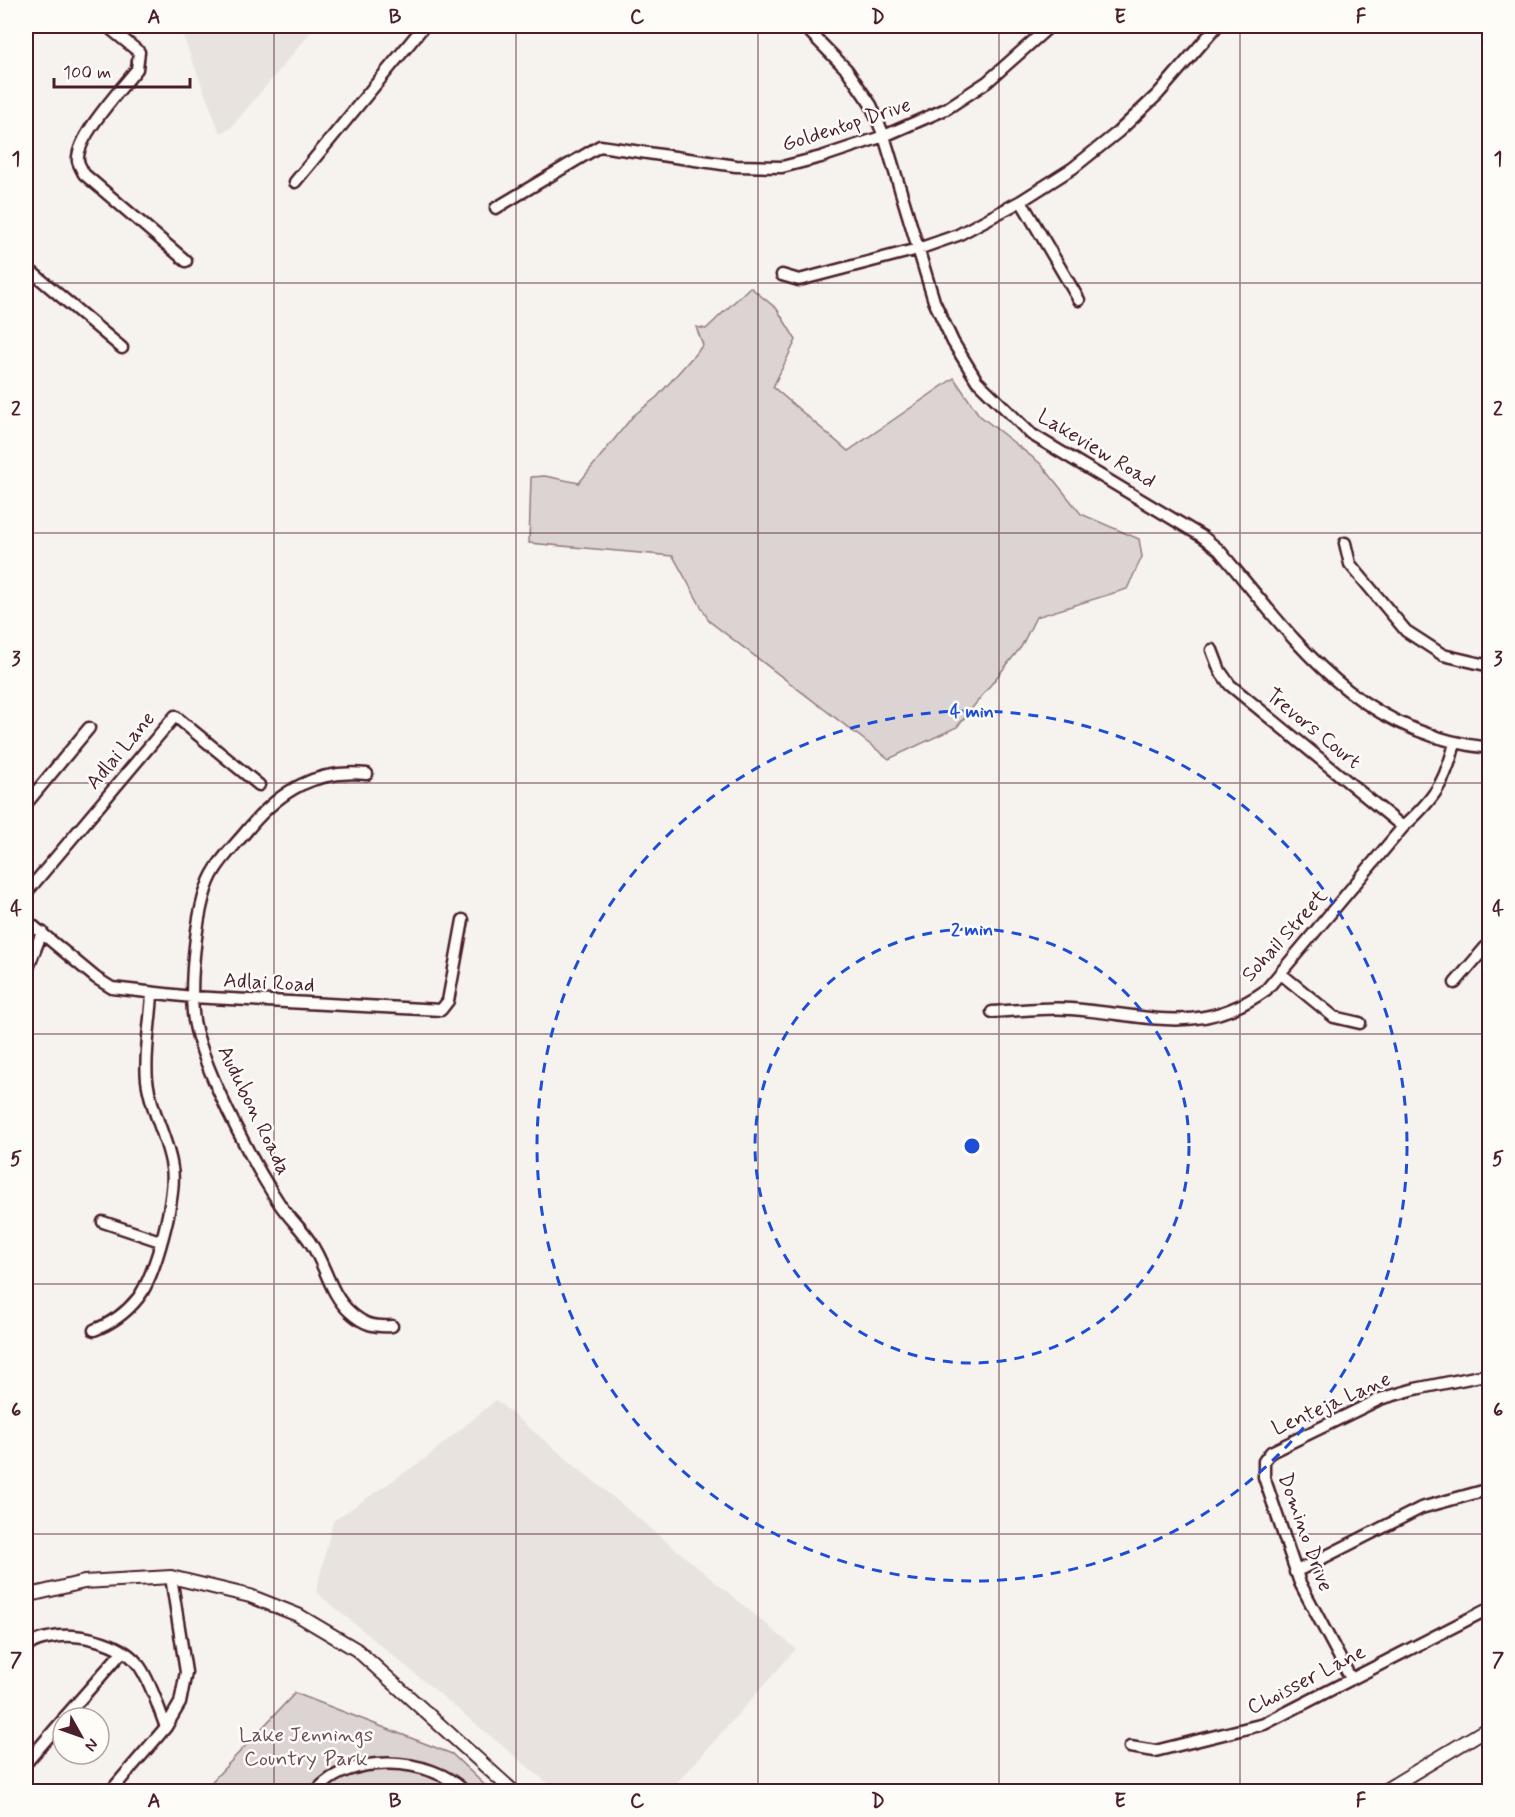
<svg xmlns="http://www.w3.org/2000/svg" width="1515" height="1817" viewBox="0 0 1515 1817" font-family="Mynerve,sans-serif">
  <rect width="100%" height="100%" fill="#f6f3ef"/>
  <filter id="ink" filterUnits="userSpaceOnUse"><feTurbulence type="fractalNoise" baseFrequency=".0167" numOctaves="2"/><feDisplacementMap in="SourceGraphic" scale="12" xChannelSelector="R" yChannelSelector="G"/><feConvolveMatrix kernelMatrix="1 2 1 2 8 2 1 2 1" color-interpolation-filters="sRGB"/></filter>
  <g filter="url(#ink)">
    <path fill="#e9e3e0" d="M179,26H316L230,129L220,133Z
      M496,1400L796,1649L670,1791H557L316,1592L333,1521L426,1458Z"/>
    <path fill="#dcd4d2" stroke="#937a7e" stroke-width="1.5" d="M750,287L777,309L796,340L773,387L848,451L954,378L979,415L1041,464L1081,514L1139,539L1142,557L1127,589L1036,617L1021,647L957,727L889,759L709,621L673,556L529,543L531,477L545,476L579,483L633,416L657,397L703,345L696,327L706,329Z
      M295,1693L452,1754L491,1791L202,1792Z"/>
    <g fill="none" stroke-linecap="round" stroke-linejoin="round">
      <defs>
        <path id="minor" d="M107,26L139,52L137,69C123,87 75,138 78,161C79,165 82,170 84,174L186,261
          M804,26L847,70L871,105L884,136L934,301L953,342L977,381L1031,434L1203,537L1219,550C1298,644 1357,734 1490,748
          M295,182L424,26
          M1021,201L1079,300
          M496,208L600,146L736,166L782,167L821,157L884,136L946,109L987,82L1050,26
          M26,267L122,348
          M782,275L799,280L918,249L958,235L1021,201L1073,168L1118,132L1158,94L1217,26
          M1345,543L1350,564L1406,631L1443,655L1490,666
          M1212,650L1220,671L1230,685L1403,827
          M367,774C316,769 281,790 249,828C238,842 224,855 215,870C196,899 190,979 193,1013C197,1059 252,1162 279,1203C288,1217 301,1228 310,1242C326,1265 329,1293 350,1312C364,1325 374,1327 392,1326
          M26,804L89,728
          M26,893L175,716L259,785
          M26,920L96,978L112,988L192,997L441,1010L448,1001L463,920
          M26,973L42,932
          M1280,973L1334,1017L1360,1023
          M1455,983L1490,942
          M992,1012C1018,1011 1045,1007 1071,1009C1145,1014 1199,1038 1266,990L1403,827C1434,799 1445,783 1455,743
          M103,1222L160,1241
          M94,1330C110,1324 126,1313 138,1298C155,1277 177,1195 172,1168C168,1138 151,1113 147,1080C144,1053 151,1021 152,993
          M1489,1374L1490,1335
          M1295,1572L1421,1508L1490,1489
          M26,1648C34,1639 48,1638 60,1636C85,1634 125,1644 140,1667C152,1685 158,1707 166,1727
          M1351,1679L1300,1583L1264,1477V1461L1271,1452L1380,1399L1415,1389L1490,1374
          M64,1718L122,1652
          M1130,1747L1155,1751L1264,1724L1490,1608
          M26,1763L63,1720
          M110,1792L166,1727L180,1703L186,1672L171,1577
          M316,1792C347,1752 432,1756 465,1792"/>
        <path id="major" d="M26,1596L84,1582L171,1577L250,1596L298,1615L357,1650L514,1792
          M1382,1792L1490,1727"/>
      </defs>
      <use href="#minor" stroke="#4a1f2b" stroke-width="15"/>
      <use href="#major" stroke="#4a1f2b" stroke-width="16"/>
      <use href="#minor" stroke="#fdfcf7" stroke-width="10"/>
      <use href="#major" stroke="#fdfcf7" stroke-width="12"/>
    </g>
  </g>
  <path fill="none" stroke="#4a1f2b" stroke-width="1.5" stroke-opacity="0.55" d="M274,26V1792M516,26V1792M758,26V1792M999,26V1792M1240,26V1792M26,283H1490M26,533H1490M26,783H1490M26,1034H1490M26,1284H1490M26,1534H1490"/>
  <g fill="none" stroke="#1d4ed8" stroke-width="3" stroke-dasharray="10 8">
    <circle cx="972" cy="1146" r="217"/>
    <circle cx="972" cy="1146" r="435"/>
  </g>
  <g text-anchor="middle" stroke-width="5" stroke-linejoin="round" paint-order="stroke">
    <g font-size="21" fill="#4a1f2b" stroke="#fdfcf7">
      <text transform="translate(846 124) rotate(-18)" y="7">Goldentop Drive</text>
      <text transform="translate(1097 448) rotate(31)" y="7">Lakeview Road</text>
      <text transform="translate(1314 728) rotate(39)" y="7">Trevors Court</text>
      <text transform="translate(120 750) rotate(-50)" y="7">Adlai Lane</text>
      <text transform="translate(1284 935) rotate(-48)" y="7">Sohail Street</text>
      <text transform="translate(269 982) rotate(3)" y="7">Adlai Road</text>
      <text transform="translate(255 1110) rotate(64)" y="7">Audubon Roada</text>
      <text transform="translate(1331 1403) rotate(-24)" y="7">Lenteja Lane</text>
      <text transform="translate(1306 1532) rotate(70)" y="7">Domino Drive</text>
      <text transform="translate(1306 1679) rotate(-27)" y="7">Choisser Lane</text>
    </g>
    <g font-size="21" fill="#6e4c55" stroke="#fdfcf7">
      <text x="306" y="1741">Lake Jennings<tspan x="306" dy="24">Country Park</tspan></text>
    </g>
  </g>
  <circle cx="972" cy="1146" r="9" fill="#1d4ed8" stroke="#fdfcf7" stroke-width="3"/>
  <g font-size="18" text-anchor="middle" font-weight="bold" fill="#1d4ed8" stroke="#fdfcf7" stroke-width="5" stroke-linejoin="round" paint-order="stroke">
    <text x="972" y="717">4 min</text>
    <text x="972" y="935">2 min</text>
  </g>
  <rect width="1515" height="1817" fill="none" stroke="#fdfcf7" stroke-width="66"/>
  <g transform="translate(81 1736) rotate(130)"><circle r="28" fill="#fdfcf7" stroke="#b5a4a5" stroke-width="1.5"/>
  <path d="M0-4.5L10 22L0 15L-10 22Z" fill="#4a1f2b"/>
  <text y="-9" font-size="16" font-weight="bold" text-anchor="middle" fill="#4a1f2b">N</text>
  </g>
  <path d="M54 78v9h136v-9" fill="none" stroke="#4a1f2b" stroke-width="3"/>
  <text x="63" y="78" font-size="18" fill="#4a1f2b" stroke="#fdfcf7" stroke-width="4.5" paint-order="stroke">100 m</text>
  <rect x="33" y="33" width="1449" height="1751" fill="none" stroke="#4a1f2b" stroke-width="2"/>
  <g font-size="20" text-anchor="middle" font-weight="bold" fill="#4a1f2b">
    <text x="154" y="23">A</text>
    <text x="395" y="23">B</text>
    <text x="637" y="23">C</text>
    <text x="878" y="23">D</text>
    <text x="1120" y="23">E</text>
    <text x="1361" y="23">F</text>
    <text x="16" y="165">1</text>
    <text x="1498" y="165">1</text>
    <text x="16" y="415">2</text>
    <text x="1498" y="415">2</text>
    <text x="16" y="665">3</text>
    <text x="1498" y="665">3</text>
    <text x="16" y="915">4</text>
    <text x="1498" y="915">4</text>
    <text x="16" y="1165">5</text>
    <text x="1498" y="1165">5</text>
    <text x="16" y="1416">6</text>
    <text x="1498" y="1416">6</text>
    <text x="16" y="1666">7</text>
    <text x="1498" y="1666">7</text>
    <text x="154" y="1807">A</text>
    <text x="395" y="1807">B</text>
    <text x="637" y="1807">C</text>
    <text x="878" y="1807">D</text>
    <text x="1120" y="1807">E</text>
    <text x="1361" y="1807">F</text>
  </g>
</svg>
